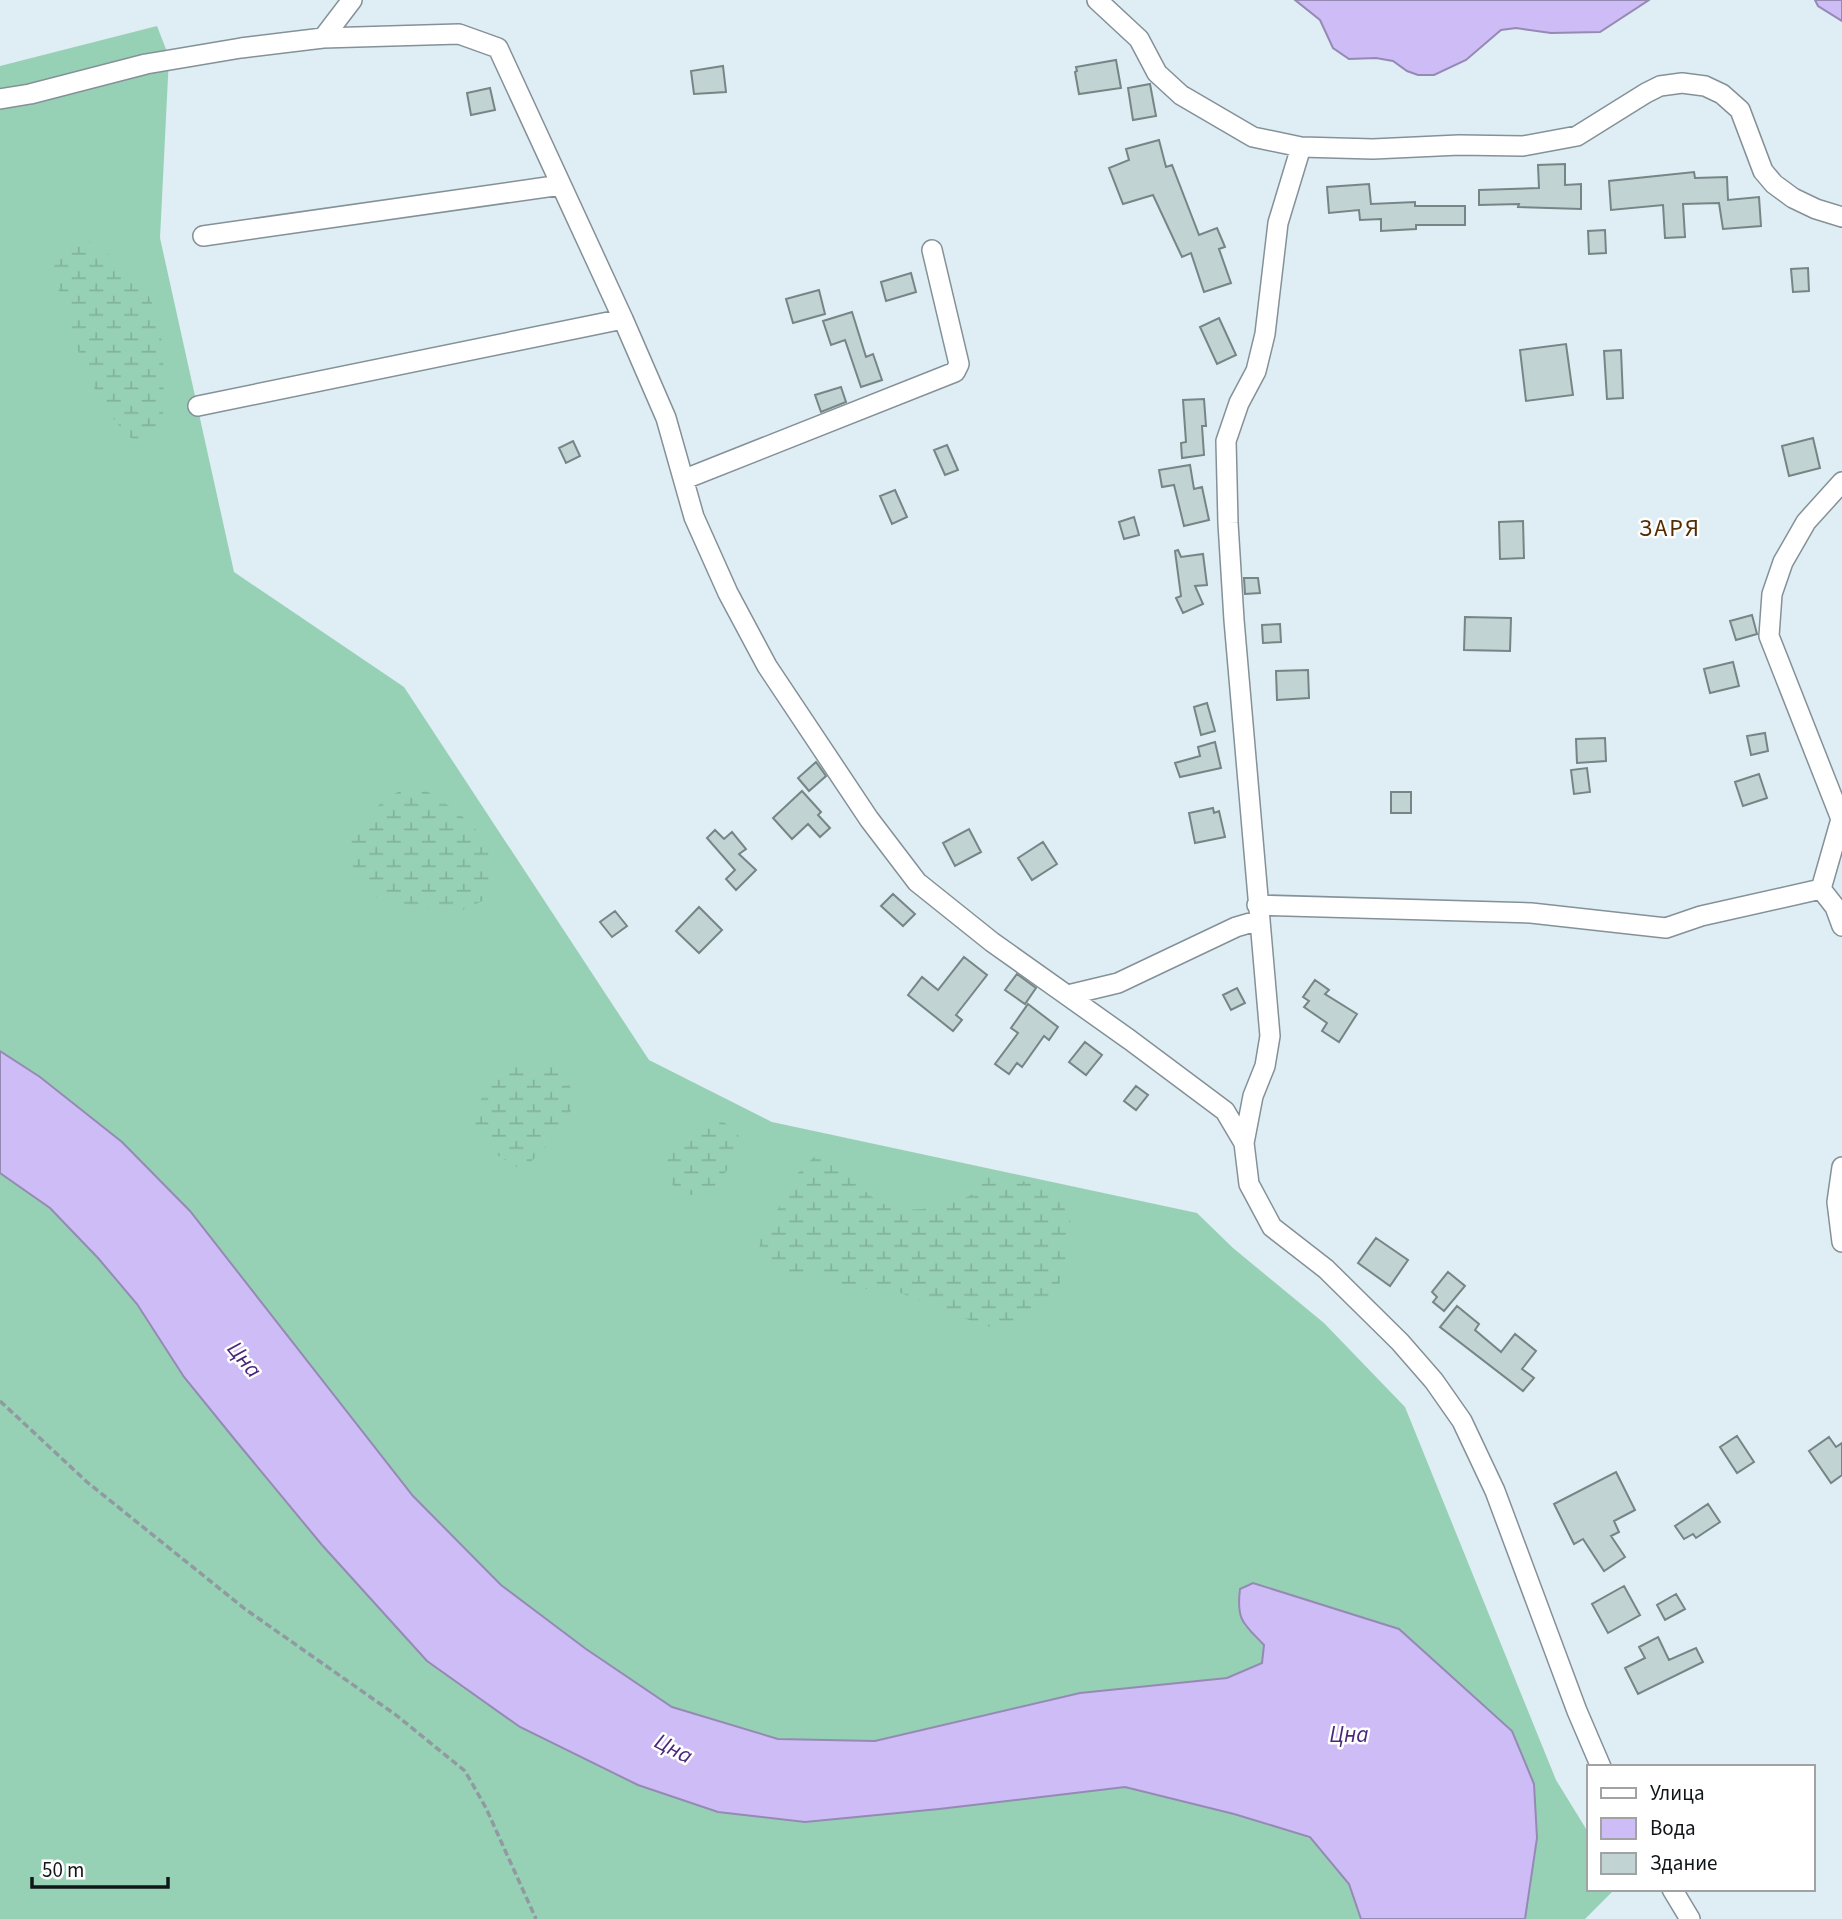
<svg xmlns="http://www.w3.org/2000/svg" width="1842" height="1919" viewBox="0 0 1842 1919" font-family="'Source Sans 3',sans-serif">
  <defs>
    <pattern id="wetland-marsh" width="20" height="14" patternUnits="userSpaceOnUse" patternTransform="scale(1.75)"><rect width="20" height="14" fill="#97d1b5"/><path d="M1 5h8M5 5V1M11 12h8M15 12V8" fill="none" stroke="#81b39b"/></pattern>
  </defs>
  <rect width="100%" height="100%" fill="#dfedf4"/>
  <path fill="#97d1b5" d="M157,26L169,57L160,238L234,572L404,687L649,1060L772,1122L1197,1213L1233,1248L1324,1323L1405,1407L1556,1780L1588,1832V1889H1615L1585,1919H1525L1537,1838L1243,1624L1264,1645L1262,1663L1227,1678L1080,1693L875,1741L778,1739L673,1707L586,1649L501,1585L413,1496L190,1211L122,1142L40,1077L0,1051V66Z
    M0,1173L50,1208L98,1258L137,1304L184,1377L236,1441L322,1545L427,1661L520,1727L638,1785L718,1812L805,1822L939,1809L1125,1787L1234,1814L1310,1837L1349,1884L1361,1919H0Z"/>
  <path fill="url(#wetland-marsh)" d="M86,239C103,252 125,264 138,280C170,318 163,377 163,423L152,436L135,441C106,418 88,379 76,345C73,334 72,323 68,313C62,297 55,284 52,267L71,241Z
    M417,785C459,812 509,840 487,899L458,912L395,904L378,898L356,874L350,859L348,843C370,814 380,795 417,785Z
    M516,1064H549L571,1088V1111L552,1140L529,1164L517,1167C457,1136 466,1100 516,1064Z
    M707,1119H718L737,1130L740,1141L733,1163L711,1190L687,1196C682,1192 674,1187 670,1182C653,1160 691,1130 707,1119Z
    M814,1157C842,1162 856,1188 880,1202C904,1216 945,1208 969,1196C977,1192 985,1180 992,1173L1037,1185L1061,1203L1070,1217L1071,1233L1056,1300L1012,1326L995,1328L979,1324L898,1292L848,1287L815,1276L783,1272L768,1264L759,1251L761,1236L778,1209L791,1180Z"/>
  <path fill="#cebcf6" stroke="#958ab4" stroke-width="2" d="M1295,0H1649L1600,32L1551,33L1516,28L1501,30L1466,60L1434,75H1418L1407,71L1393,61L1376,58L1349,59L1333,48L1320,20Z
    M1815,0H1842V21L1818,6Z
    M0,1051L40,1077L122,1142L190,1211L413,1496L501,1585L586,1649L672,1707L778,1739L875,1741L1080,1693L1227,1678L1262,1663L1264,1645C1244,1624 1236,1621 1240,1589L1253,1583L1399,1629L1512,1731L1534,1784L1537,1838L1525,1919H1361L1349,1884L1310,1837L1234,1814L1125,1787L939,1809L805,1822L718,1812L638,1785L520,1727L427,1661L322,1545L236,1441L184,1377L137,1304L98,1258L50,1208L0,1173Z"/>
  <path fill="#c2d3d3" stroke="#768585" stroke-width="2" d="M1116,60L1121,88L1079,94L1075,72L1077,71L1076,67Z
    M723,66L726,92L694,94L691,71Z
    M1150,84L1156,116L1133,120L1128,88Z
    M490,88L495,110L471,115L467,93Z
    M1159,140L1166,167L1172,165L1199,235L1217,228L1225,247L1219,249L1231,283L1204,292L1191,253L1182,257L1153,195L1123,204L1109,168L1129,160L1126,149Z
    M1565,164V185L1581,184V209L1518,207L1519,204L1479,205V190L1539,188L1538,165Z
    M1694,172L1695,178L1727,177L1728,200L1759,197L1761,226L1723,229L1719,203L1683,204L1685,237L1665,238L1663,205L1611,210L1609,181Z
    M1369,184L1371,204L1415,202V206H1465V225H1416V229L1381,231V219L1360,220L1359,210L1329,213L1327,187Z
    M1605,230L1606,253L1589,254L1588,231Z
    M1808,268L1809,291L1793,292L1791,269Z
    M911,273L916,292L886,301L881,282Z
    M819,290L825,314L793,323L786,299Z
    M852,312L866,357L873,354L882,380L861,387L845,340L831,345L823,321Z
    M1219,318L1236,355L1217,364L1200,327Z
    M1566,344L1573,395L1526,401L1520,350Z
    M1621,350L1623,398L1607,399L1604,351Z
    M841,387L846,402L821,412L815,395Z
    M1204,399L1206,426H1202L1204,455L1182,458L1181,443L1186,442L1183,400Z
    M1813,438L1820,468L1789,476L1782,446Z
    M573,441L580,456L566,463L559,448Z
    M947,445L958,470L945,475L934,450Z
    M1190,465L1194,489L1202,487L1209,520L1184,526L1174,485L1162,487L1159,470Z
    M895,490L907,517L892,524L880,496Z
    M1134,517L1139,535L1124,539L1119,522Z
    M1523,521L1524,558L1500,559L1499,522Z
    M1178,550L1181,557L1203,554L1207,585L1195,586L1203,604L1183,613L1176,598L1181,596L1175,551Z
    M1244,578H1258L1260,593L1245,594Z
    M1752,615L1757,634L1736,640L1730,621Z
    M1465,617L1511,618L1510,651L1464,650Z
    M1280,624L1281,642L1263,643L1262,625Z
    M1733,662L1739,686L1710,693L1704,669Z
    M1308,670L1309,698L1277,700L1276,671Z
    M1207,703L1215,731L1201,735L1194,707Z
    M1765,733L1768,751L1751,755L1747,736Z
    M1605,738L1606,761L1577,763L1576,739Z
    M1215,742L1221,768L1180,777L1175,763L1200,756L1198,747Z
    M816,762L826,776L809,791L798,778Z
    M1587,768L1590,792L1574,794L1571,770Z
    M1759,774L1767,798L1743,806L1735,782Z
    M802,791L821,812L818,815L830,828L820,837L808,824L792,839L773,818Z
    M1391,792H1411V813H1391Z
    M1213,808L1214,813L1219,811L1225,837L1195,843L1189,813Z
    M969,829L981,852L955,866L943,843Z
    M715,830L724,839L732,832L746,849L739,854L756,870L736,890L726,879L735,870L707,838Z
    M1043,842L1057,864L1032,880L1018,858Z
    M893,894L915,914L903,926L881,906Z
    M699,907L722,930L699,953L676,931Z
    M615,911L627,926L612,937L600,922Z
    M964,957L987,975L956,1015L962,1020L953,1031L908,995L922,977L938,990Z
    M1017,974L1036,988L1025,1004L1005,990Z
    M1315,980L1329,990L1325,994L1357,1014L1339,1042L1322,1031L1327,1023L1304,1007L1309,1001L1303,997Z
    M1237,988L1245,1003L1231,1010L1223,995Z
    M1028,1004L1058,1027L1049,1040L1044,1036L1022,1067L1017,1063L1009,1074L995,1064L1018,1033L1011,1028Z
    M1085,1042L1102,1055L1086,1075L1069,1062Z
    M1136,1086L1148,1095L1136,1110L1124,1101Z
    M1376,1238L1408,1260L1390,1286L1358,1263Z
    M1448,1272L1465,1286L1444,1311L1433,1302L1437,1297L1432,1292Z
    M1457,1306L1479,1324L1475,1330L1501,1352L1515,1334L1536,1351L1522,1369L1534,1378L1523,1391L1440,1327Z
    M1737,1436L1754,1462L1737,1473L1720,1447Z
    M1829,1437L1836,1447L1842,1443V1475L1831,1483L1809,1451Z
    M1616,1472L1635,1510L1614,1521L1619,1532L1611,1536L1625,1557L1604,1571L1583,1539L1574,1544L1554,1504Z
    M1708,1504L1720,1522L1696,1538L1693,1534L1684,1539L1675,1526Z
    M1624,1586L1640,1615L1608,1633L1592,1604Z
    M1676,1594L1685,1609L1665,1620L1657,1605Z
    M1658,1637L1669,1660L1696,1648L1703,1662L1638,1694L1625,1668L1645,1658L1639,1647Z"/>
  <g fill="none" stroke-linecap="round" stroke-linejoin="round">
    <defs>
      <path id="minor" d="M1097,0L1139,39L1157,73L1181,95L1253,137L1301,147L1373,149L1459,145L1523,146L1577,136L1646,93L1660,86L1682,83L1705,86L1722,94L1740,110L1763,171L1774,184L1793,198L1816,209L1842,217
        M323,38L352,0
        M0,99L30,94L146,64L241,48L323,38L459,34L498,48L623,319L666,418L694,517L728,593L767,666L869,819L917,882L992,942L1130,1040L1225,1111L1244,1143
        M1301,147L1278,223L1265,334L1256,371L1239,403L1226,441L1228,523L1234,620L1270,1036L1265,1066L1253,1096L1244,1143L1249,1184L1272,1227L1326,1269L1400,1342L1434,1381L1462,1421L1495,1491L1577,1711L1601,1767
        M203,236L561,185
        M198,406L623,319
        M685,479L955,372L959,364L932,250
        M1821,889L1841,819L1769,636L1772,594L1783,562L1806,522L1842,482
        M1821,889L1835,907L1842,926
        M1257,905L1531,913L1666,928L1701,916L1821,889
        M1068,995L1118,983L1236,927L1260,920
        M1842,1167L1837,1202L1842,1242
        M1672,1889L1690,1919"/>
    </defs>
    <use href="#minor" stroke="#849198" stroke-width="22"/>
    <path stroke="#909aa0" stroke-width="3.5" stroke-dasharray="7 3.5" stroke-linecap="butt" d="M0,1401L87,1482L245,1609L396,1715L465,1771L486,1808L536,1919"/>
    <use href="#minor" stroke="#fff" stroke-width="19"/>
  </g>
  <g text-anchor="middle" stroke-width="5" stroke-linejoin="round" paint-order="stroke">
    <g font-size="23" font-style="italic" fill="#4a277a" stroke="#fff">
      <text transform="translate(245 1359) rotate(50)" y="8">Цна</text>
      <text x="1349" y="1742">Цна</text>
      <text transform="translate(674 1748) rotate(27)" y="8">Цна</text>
    </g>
    <g font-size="24" letter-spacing="2" fill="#542c00" stroke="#fff">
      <text x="1670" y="536">ЗАРЯ</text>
    </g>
  </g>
  <rect x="1587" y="1765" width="228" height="126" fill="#ffffff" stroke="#a0a2a3" stroke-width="2"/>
  <rect x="1601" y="1788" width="35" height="10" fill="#ffffff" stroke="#a0a2a3" stroke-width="2"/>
  <text x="1650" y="1800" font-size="21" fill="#111619">Улица</text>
  <rect x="1601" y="1818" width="35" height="21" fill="#cebcf6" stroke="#a0a2a3" stroke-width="2"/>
  <text x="1650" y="1835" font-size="21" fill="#111619">Вода</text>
  <rect x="1601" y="1853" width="35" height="21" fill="#c2d3d3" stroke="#a0a2a3" stroke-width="2"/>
  <text x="1650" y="1870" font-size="21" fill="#111619">Здание</text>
  <path d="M32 1877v10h136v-10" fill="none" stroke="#111619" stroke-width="3.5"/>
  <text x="42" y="1877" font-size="21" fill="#111619" stroke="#ffffff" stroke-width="5" paint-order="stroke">50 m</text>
</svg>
